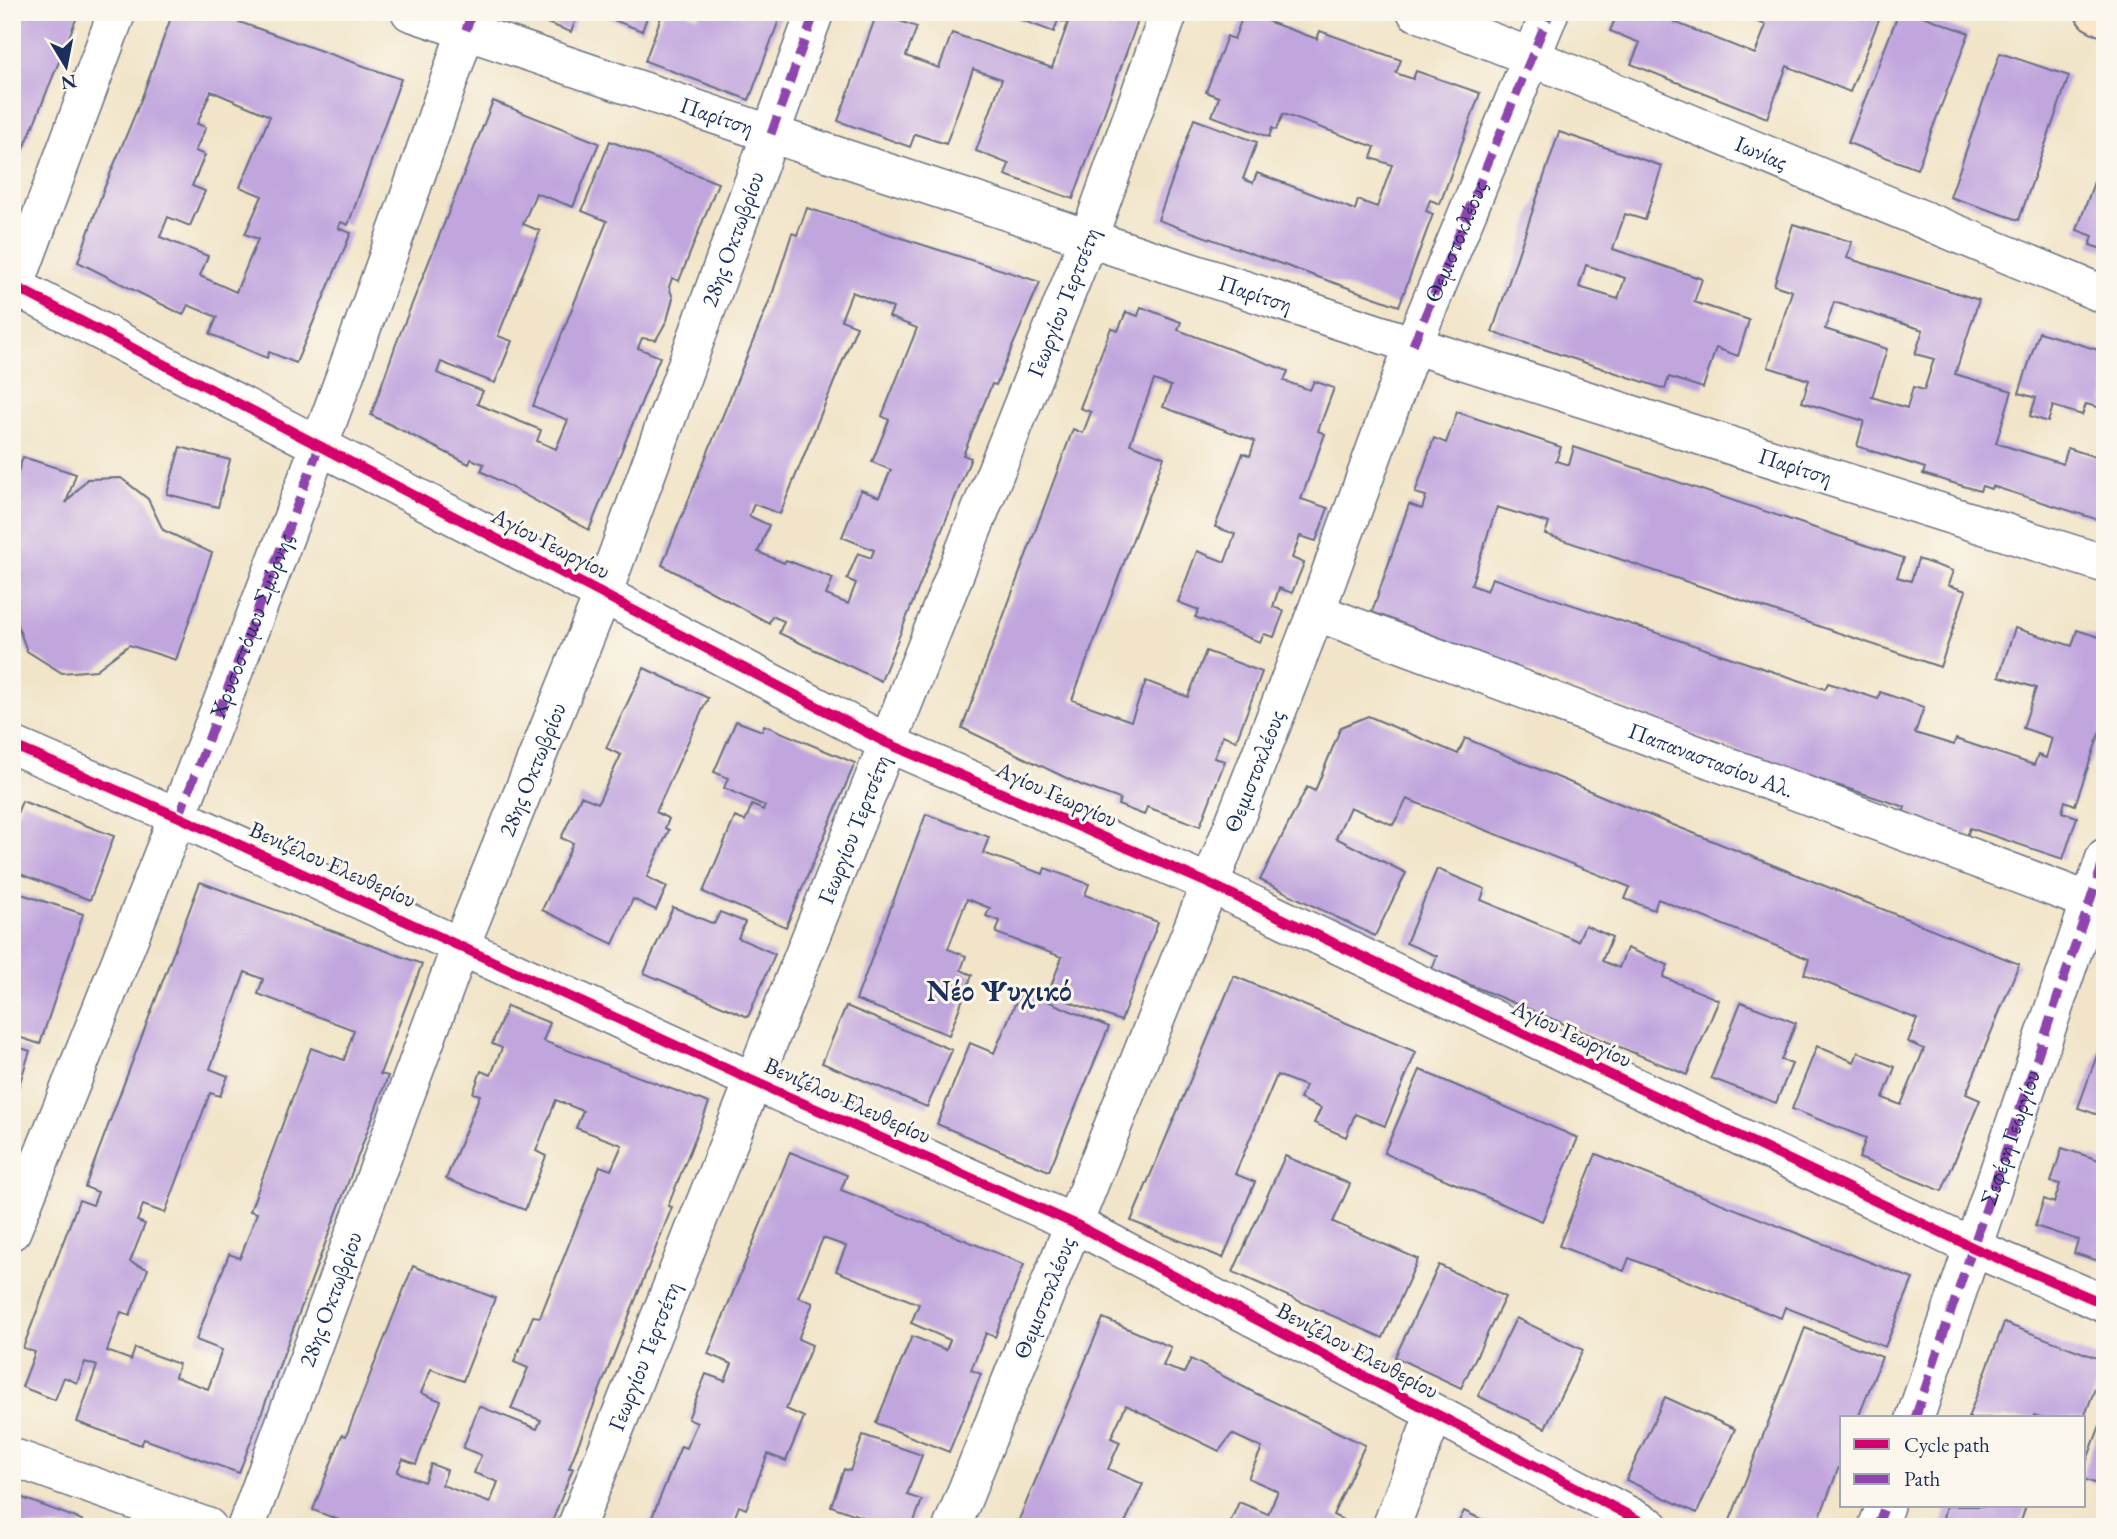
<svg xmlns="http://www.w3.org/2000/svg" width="2117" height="1539" viewBox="0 0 2117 1539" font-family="'EB Garamond',serif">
  <rect width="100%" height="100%" fill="#fbf7ec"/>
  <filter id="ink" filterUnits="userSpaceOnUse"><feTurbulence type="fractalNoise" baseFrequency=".0143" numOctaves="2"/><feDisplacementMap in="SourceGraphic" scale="14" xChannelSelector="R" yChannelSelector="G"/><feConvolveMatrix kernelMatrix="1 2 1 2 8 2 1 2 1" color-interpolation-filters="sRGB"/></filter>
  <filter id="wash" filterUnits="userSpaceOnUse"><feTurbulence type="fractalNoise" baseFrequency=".00686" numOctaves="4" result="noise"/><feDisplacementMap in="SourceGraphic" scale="28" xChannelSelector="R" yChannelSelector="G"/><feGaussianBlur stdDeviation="1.57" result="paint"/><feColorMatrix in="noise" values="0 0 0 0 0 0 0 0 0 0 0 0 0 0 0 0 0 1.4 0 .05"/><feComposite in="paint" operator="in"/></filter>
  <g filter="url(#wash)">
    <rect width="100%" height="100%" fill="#f1e4c8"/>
    <g id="blocks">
      <path fill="#c1a6de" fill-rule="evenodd" d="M12,12H79L12,178Z
        M173,12H211L401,79L348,225L341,222L338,228L351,233L296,363L269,352L267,358L210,334L217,317L188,305L183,315L78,262L103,191L141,100ZM211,91L270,116L240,187L262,196L245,234L258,239L236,292L200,276L208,256L160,237L168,217L190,226L205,191L192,186L205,155L195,151L206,127L197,124Z
        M517,12H579L571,32Z
        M593,12H649L642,31Z
        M663,12H685L698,17L700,12H782L749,100L645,61Z
        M999,12H1141L1073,199L1005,175L1009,164L976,151L1002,79L973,69L946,144L915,134L910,147L838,121L877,13L917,27L906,56L939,68L952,33L1052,68L1068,23L1058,20L1054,32Z
        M1618,12H1678L1674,22L1755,54L1766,25L1735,12H1882L1850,92L1787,66L1767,118L1631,64L1640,43L1610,31Z
        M1899,12H1912L1969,33L1917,169L1848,143Z
        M1244,13L1317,39L1320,31L1401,60L1396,73L1401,75L1413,79L1416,71L1480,93L1440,204L1430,200L1426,211L1433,214L1399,306L1158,220L1194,119L1257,142L1243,179L1253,183L1257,173L1355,210L1358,200L1377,207L1392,165L1371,158L1375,147L1283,114L1276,130L1272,128L1269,137L1212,116L1219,97L1206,92L1227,36L1234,39Z
        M2000,53L2069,76L2019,220L1950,197Z
        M493,101L599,143L573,207L536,193L523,224L540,231L498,336L512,341L495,383L441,362L437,373L483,391L477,404L541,430L537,441L556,449L568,420L533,406L607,221L582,211L610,141L718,183L679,281L672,278L669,287L673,298L667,320L656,340L642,338L638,348L660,357L589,530L481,471L484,464L471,459L469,464L371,415L396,344Z
        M1559,132L1662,166L1645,220L1625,214L1613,249L1702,279L1694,302L1749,320L1738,356L1716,348L1703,388L1669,377L1665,389L1492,332ZM1586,265L1625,278L1618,299L1579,287Z
        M2104,154H2105V250L2090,245L2093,236L2077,230Z
        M807,208L1040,282L996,385L992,384L963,455L971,458L881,681L779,633L784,621L772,616L769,623L662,565L773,292L792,233L797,235ZM852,292L893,308L889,317L917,328L882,416L889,420L872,462L891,470L879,497L861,490L842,537L874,550L871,558L858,553L847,579L856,583L848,604L826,595L833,578L786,560L784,563L758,552L769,525L749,516L754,504L780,514L857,326L841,320Z
        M1793,224L1852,242L1847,258L1979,300L1955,374L2012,391L1996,443L2063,464L2068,448L2105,460V522L1992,486L1991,489L1982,486L1980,491L1923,474L1925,468L1857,446L1864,421L1802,402L1809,380L1768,367L1792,291L1774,285ZM1834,302L1923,330L1915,354L1934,359L1924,390L1913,387L1907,408L1872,397L1887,349L1825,329Z
        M1141,307L1181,322L1178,330L1288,371L1284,381L1310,390L1314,381L1334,388L1318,431L1325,434L1301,499L1328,508L1316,541L1300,536L1292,558L1304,563L1292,593L1279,588L1273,607L1284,611L1274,637L1264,634L1260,642L1195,617L1199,610L1178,602L1197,551L1225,562L1235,534L1215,527L1243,453L1250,456L1255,441L1163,407L1171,386L1154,380L1130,444L1164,457L1072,700L1131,721L1146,681L1188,697L1206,651L1262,672L1236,741L1223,735L1214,758L1225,761L1200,826L1147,807L1144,815L1118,805L1120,799L1081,785L962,728L1073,429L1083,433L1091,412L1080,408L1111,328L1118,331L1126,312L1138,316Z
        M2039,332L2105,352V409L2086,404L2082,415L2053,406L2048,422L2030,416L2036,398L2019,393Z
        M1457,412L1561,447L1556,461L1569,465L1574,447L1904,558L1897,577L1911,581L1918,559L1953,571L1948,585L1966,591L1940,667L1545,534L1549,523L1497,507L1471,585L1487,591L1492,578L1825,689L1828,683L1878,699L1880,692L1924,707L1915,733L1954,745L1956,739L2034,765L2038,755L2046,758L2052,738L2023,728L2036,688L1999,676L2015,628L2072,646L2077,630L2105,639V662L2102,670L2105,671V717L2075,805L2065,801L2062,812L2077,817L2063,859L1970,828L1966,839L1901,818L1905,807L1774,765L1372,612L1409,504L1422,509L1426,496L1415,493L1434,438L1446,443Z
        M180,447L230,460L218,507L167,494Z
        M23,457L76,474L66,503L87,479L121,478L148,499L163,530L212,553L176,660L129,645L96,670L62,673L27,651L16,621L12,620V490Z
        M644,668L708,698L656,812L669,819L665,828L669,830L647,877L667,887L656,910L633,899L613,944L542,910L573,843L561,838L581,796L598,803L621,755L606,748Z
        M1368,716L1458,754L1465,738L1616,802L2019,964L1966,1094L1980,1100L1942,1191L1859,1158L1866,1138L1792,1109L1817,1046L1854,1062L1858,1052L1895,1067L1883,1098L1901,1105L1924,1049L1908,1042L1917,1019L1804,974L1809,959L1658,899L1654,910L1625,899L1630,887L1407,799L1393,825L1350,807L1336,838L1406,873L1375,936L1260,880L1307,787L1315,791L1341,727Z
        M736,721L762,731L764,725L855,763L786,927L703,892L735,817L745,821L752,805L763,810L765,806L724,788L728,778L714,772Z
        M22,801L114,836L90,900L12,871V826Z
        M926,814L989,837L983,853L1043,874L1045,868L1089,884L1085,895L1158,922L1121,1021L1048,994L1062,957L996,933L1000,921L986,916L990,908L967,899L948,949L966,956L961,970L972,975L949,1035L856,1000Z
        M1437,869L1485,889L1481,900L1578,941L1585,925L1612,937L1602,961L1619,968L1627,948L1668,965L1663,977L1719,1000L1687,1075L1432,969L1437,956L1406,943Z
        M200,882L422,964L380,1074L388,1076L239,1473L144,1439L141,1445L77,1422L97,1366L85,1362L77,1383L64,1377L55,1400L22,1387L35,1352L23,1348L79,1200L93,1205L98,1192L85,1187ZM245,972L263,979L258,994L354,1030L344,1060L311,1048L250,1211L257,1213L240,1258L229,1254L196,1340L222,1350L208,1389L175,1377L179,1364L135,1348L131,1360L107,1351L121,1312L130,1315L148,1269L130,1262L145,1224L137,1221L143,1205L165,1213L210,1093L220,1096L228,1076L210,1069Z
        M12,891L83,914L40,1044L12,1035Z
        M673,907L714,924L720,912L745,922L738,938L775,954L748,1017L644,973Z
        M1234,976L1416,1052L1385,1126L1355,1114L1346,1137L1314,1123L1321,1108L1300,1099L1305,1086L1277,1075L1235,1174L1255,1182L1223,1258L1131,1221Z
        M1021,990L1109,1027L1049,1171L937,1124L970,1043L994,1053Z
        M1741,1002L1796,1023L1781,1060L1792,1064L1776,1103L1711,1078Z
        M507,1006L550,1023L543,1041L709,1103L668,1206L672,1207L569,1468H573L550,1527H357L313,1510L342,1435L346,1436L413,1266L495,1298L463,1381L431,1369L421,1393L441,1401L416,1464L403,1459L397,1472L424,1482L431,1464L447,1470L442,1485L490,1503L498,1482L474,1473L481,1455L463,1448L479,1406L537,1429L541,1420L511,1409L528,1368L514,1362L533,1316L540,1317L600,1166L611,1170L622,1145L576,1128L583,1111L556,1100L536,1151L546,1156L525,1210L446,1179L480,1095L473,1093L481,1071L491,1075L502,1048L492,1044Z
        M846,1006L952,1050L927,1107L822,1063Z
        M2104,1036H2105V1117L2078,1108Z
        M12,1045L30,1051L13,1104H12Z
        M1420,1070L1578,1138L1542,1221L1384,1153Z
        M2062,1148L2105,1162V1263L2074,1253L2078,1240L2035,1226L2044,1199L2054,1203L2060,1184L2051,1182Z
        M790,1152L847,1175L841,1190L1024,1264L995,1337L986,1333L971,1370L981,1374L949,1452L876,1423L912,1336L946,1350L950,1340L911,1323L919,1304L836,1271L846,1246L823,1238L798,1297L813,1303L798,1339L812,1345L786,1409L804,1417L786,1461L768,1454L746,1509L739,1506L731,1527H648L681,1446L686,1448L697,1423L688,1419L706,1374L725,1381L732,1364L708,1354Z
        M1596,1154L1913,1279L1885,1347L1785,1307L1781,1318L1629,1258L1624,1271L1559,1246Z
        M1285,1156L1350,1184L1333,1222L1418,1259L1383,1338L1233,1272Z
        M1439,1265L1505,1297L1461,1388L1395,1357Z
        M1103,1318L1171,1347L1163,1366L1184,1373L1191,1359L1255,1393L1365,1445L1333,1515L1353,1525L1352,1527H1228L1239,1502L1268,1514L1278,1491L1248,1478L1262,1448L1232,1434L1219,1451L1126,1405L1111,1438L1120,1442L1108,1469L1143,1484L1123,1527H1016Z
        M1516,1318L1583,1350L1545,1428L1478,1396Z
        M2004,1323L2105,1361L2084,1418H2043L2034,1415L2033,1418H1968Z
        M1805,1328L1882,1357L1858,1418H1842V1459L1816,1527H1739L1729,1523Z
        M1665,1397L1735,1429L1697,1513L1626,1480Z
        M2105,1412V1487L2084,1479V1468Z
        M863,1435L922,1455L907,1495L922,1500L912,1527H890L831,1506L844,1469L850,1471Z
        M12,1494L82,1520L80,1527H12Z
        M1946,1506H2026L2019,1527H1941Z
        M1464,1511L1497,1527H1456Z
        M833,1518L857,1526V1527H830Z"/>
    </g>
  </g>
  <g filter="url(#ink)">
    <use href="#blocks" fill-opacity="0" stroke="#666e83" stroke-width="2"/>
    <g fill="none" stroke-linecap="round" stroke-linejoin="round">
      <defs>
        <g id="street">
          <path id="s1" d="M410,12L771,134L1413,345L2105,564"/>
          <path id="s2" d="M1416,12L1531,57L2105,295"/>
          <path d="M12,285L887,743L1210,884L1974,1248L2105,1304"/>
          <path d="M12,294L117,12"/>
          <path id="s3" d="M1316,612L2105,907"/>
          <path d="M12,745L179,817L753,1081L1073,1223L1651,1527"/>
          <path id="s4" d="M12,1231C175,828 335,424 472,12"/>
          <path id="s5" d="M1915,1418L2105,857"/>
          <path d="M12,1457L208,1527"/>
          <path id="s6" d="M246,1527L461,945L603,594L815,12"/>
          <path id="s7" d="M576,1527L1089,237L1169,12"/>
          <path id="s8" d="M952,1527L1210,884L1316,612L1413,345L1550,12"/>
          <path d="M1391,1527L1434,1414"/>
          <path d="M1877,1527L1885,1506"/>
        </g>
        <path id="secondary" d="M2095,12L2105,17"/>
      </defs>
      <use href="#street" stroke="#666e83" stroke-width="40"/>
      <use href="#secondary" stroke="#666e83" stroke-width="42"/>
      <use href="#street" stroke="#fff" stroke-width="37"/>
      <use href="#secondary" stroke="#fde5c5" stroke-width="38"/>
      <g stroke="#8e44ad" stroke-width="9" stroke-dasharray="18 9" stroke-linecap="butt">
        <path d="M466,30L472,12"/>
        <path d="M771,134L815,12"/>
        <path id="s9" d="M1413,345L1550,12"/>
        <path d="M179,817L319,447"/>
        <path d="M1915,1418L2105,857"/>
        <path d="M1877,1527L1885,1506"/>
      </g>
      <defs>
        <path id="cycleway" d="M12,285L887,743L1210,884L1974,1248L2105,1304
          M12,745L179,817L753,1081L1073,1223L1651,1527"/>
      </defs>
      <use href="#cycleway" stroke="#fbf7ec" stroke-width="15"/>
      <use href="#cycleway" stroke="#d6006c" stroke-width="10"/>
    </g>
  </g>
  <g text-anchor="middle" stroke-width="6" stroke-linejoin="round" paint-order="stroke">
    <g font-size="23" fill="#1b2f5e" stroke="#fbf7ec">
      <text dy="8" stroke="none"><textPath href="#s1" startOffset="324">Παρίτση</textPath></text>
      <text dy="8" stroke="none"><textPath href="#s2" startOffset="373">Ιωνίας</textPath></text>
      <text dy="8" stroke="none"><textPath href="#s6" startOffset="1377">28ης Οκτωβρίου</textPath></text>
      <text dy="8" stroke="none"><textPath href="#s9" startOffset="112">Θεμιστοκλέους</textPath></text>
      <text dy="8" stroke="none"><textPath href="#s1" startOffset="891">Παρίτση</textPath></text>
      <text dy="8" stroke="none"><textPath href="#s7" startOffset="1318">Γεωργίου Τερτσέτη</textPath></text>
      <text dy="8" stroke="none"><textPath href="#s1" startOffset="1458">Παρίτση</textPath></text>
      <text transform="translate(551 543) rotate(27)" y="8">Αγίου Γεωργίου</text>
      <text dy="8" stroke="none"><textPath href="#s4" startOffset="651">Χρυσοστόμου Σμύρνης</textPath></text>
      <text dy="8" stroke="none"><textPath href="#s3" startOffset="422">Παπαναστασίου Αλ.</textPath></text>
      <text dy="8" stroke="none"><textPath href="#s6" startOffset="810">28ης Οκτωβρίου</textPath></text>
      <text dy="8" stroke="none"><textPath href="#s8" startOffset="814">Θεμιστοκλέους</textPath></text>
      <text transform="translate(1057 794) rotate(24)" y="8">Αγίου Γεωργίου</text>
      <text dy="8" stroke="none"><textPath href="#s7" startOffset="751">Γεωργίου Τερτσέτη</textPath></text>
      <text transform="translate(333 864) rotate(24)" y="8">Βενιζέλου Ελευθερίου</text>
      <text transform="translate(1572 1033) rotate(25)" y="8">Αγίου Γεωργίου</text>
      <text transform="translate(848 1100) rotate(24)" y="8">Βενιζέλου Ελευθερίου</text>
      <text dy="8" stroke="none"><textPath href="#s5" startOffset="296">Σεφέρη Γεωργίου</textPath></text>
      <text dy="8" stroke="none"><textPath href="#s8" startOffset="247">Θεμιστοκλέους</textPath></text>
      <text dy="8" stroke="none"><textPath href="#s6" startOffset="243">28ης Οκτωβρίου</textPath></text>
      <text transform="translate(1358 1350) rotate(28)" y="8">Βενιζέλου Ελευθερίου</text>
      <text dy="8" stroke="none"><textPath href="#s7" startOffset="184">Γεωργίου Τερτσέτη</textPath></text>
    </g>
    <g font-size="30" font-weight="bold" fill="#1b2f5e" stroke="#fbf7ec">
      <text x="999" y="1001">Νέο Ψυχικό</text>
    </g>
  </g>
  <rect width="2117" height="1539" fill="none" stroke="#fbf7ec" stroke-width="42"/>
  <rect x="1840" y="1416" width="245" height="91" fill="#fbf7ec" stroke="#a1a7b3" stroke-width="2"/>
  <rect x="1854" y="1439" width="35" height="10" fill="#d6006c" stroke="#a1a7b3" stroke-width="2"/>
  <text x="1904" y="1452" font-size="21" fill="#1b2f5e">Cycle path</text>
  <rect x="1854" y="1474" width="35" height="10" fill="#8e44ad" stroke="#a1a7b3" stroke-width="2"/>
  <text x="1904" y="1486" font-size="21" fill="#1b2f5e">Path</text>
  <g transform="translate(66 66) rotate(170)" stroke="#fbf7ec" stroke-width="5" paint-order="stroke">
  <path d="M0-5L12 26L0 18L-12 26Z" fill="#1b2f5e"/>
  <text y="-10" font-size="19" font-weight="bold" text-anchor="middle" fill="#1b2f5e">N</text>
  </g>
</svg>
